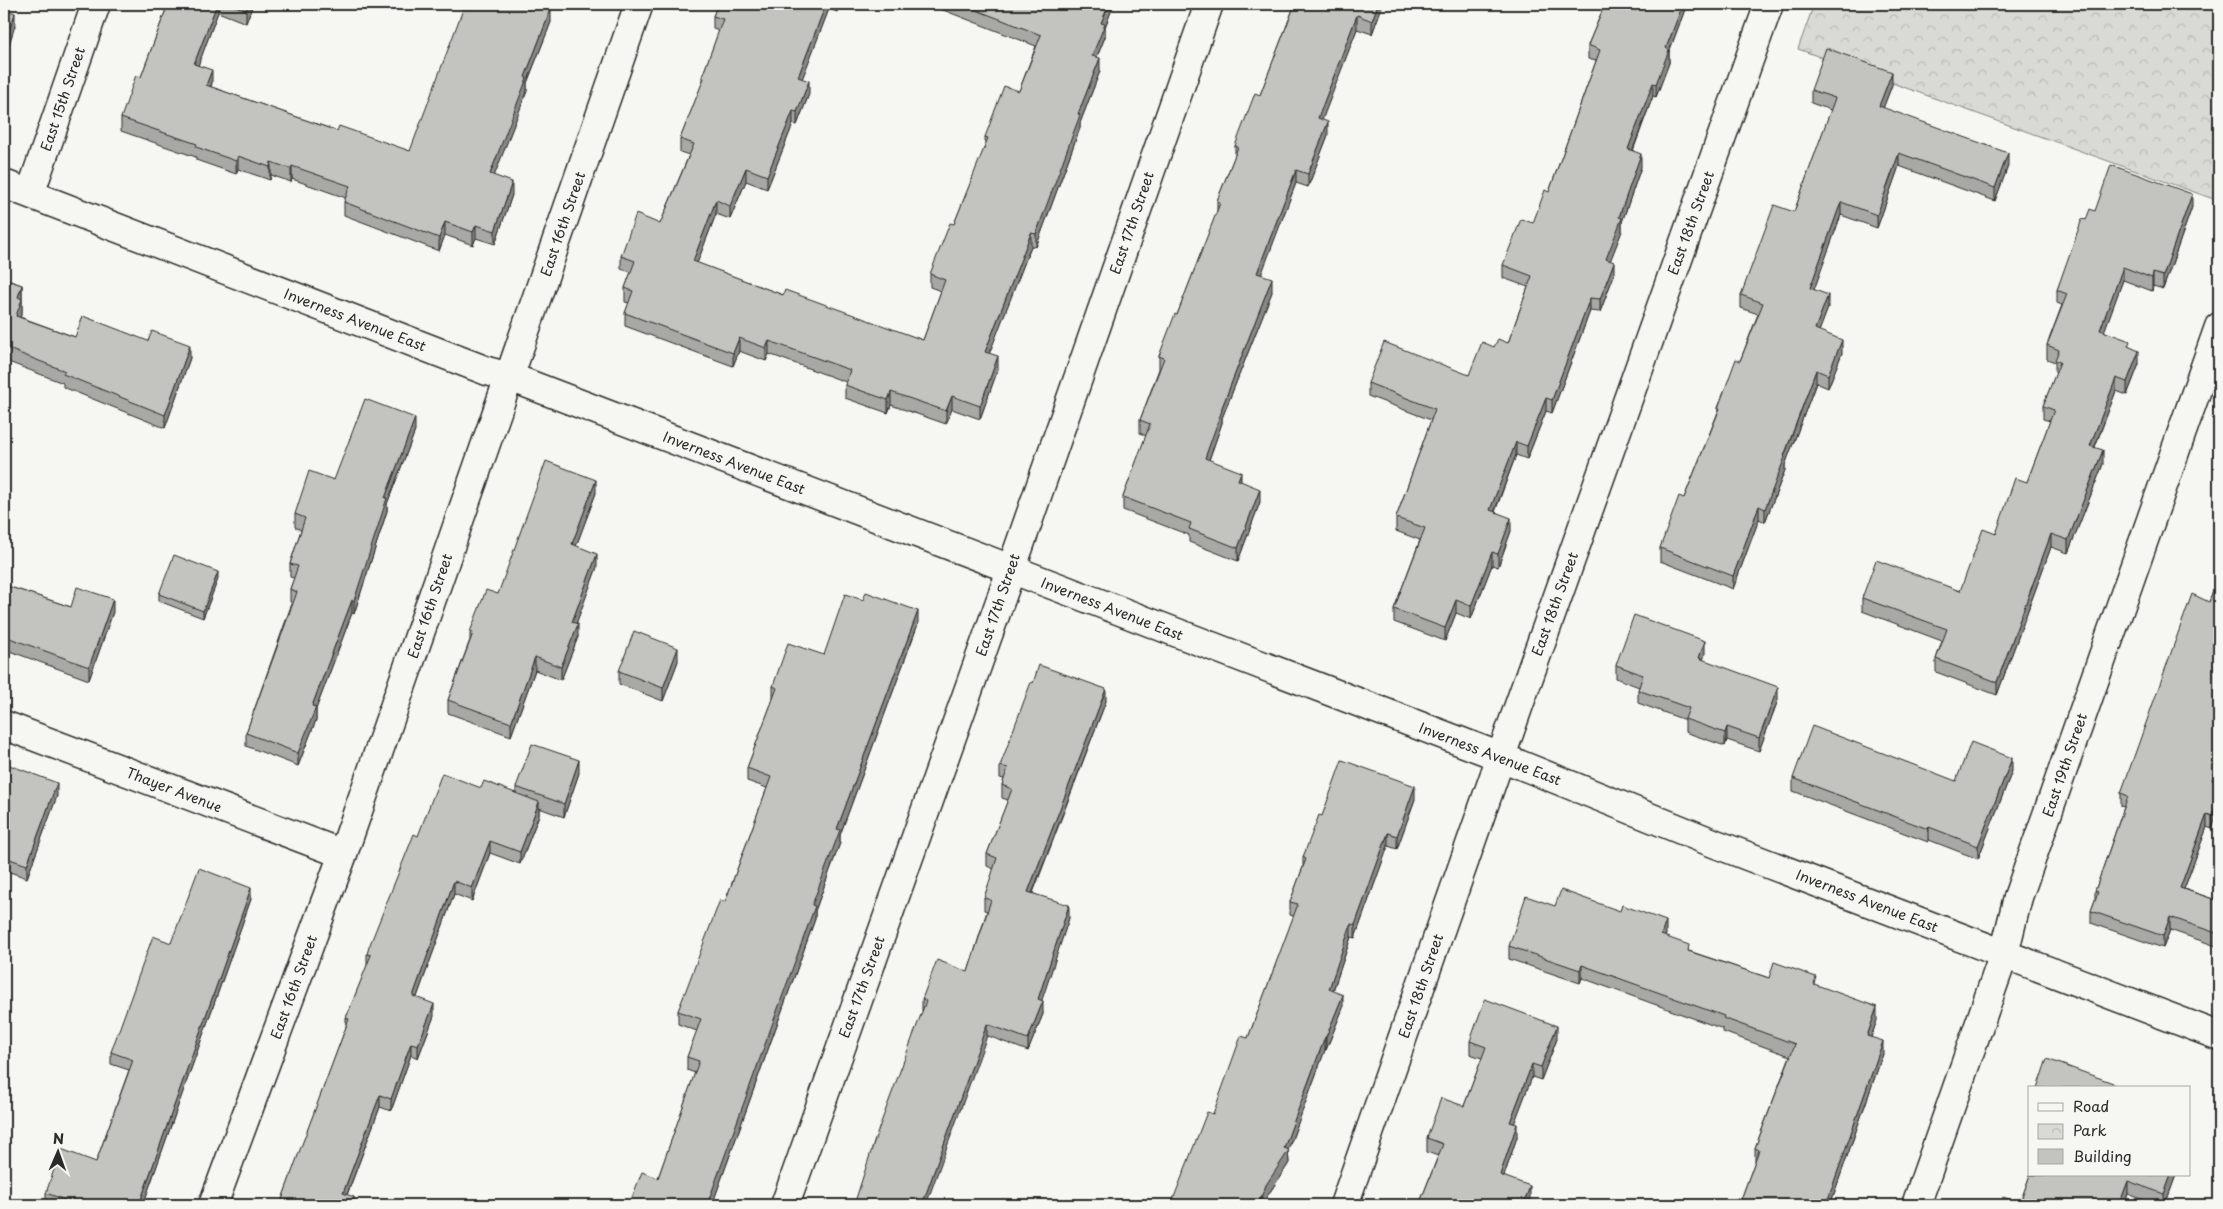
<svg xmlns="http://www.w3.org/2000/svg" width="2223" height="1209" viewBox="0 0 2223 1209" font-family="'Playpen Sans',sans-serif">
  <defs>
    <pattern id="park-crowns" width="20" height="18" patternUnits="userSpaceOnUse" patternTransform="scale(1.25)"><rect width="20" height="18" fill="#d9d9d5"/><path d="M2 6a3 3 0 1 1 6 0M12 15a3 3 0 1 1 6 0" fill="none" stroke="#babab7"/></pattern>
  </defs>
  <rect width="100%" height="100%" fill="#f6f6f2"/>
  <filter id="ink" filterUnits="userSpaceOnUse"><feTurbulence type="fractalNoise" baseFrequency=".02" numOctaves="2"/><feDisplacementMap in="SourceGraphic" scale="10" xChannelSelector="R" yChannelSelector="G"/><feConvolveMatrix kernelMatrix="1 2 1 2 8 2 1 2 1" color-interpolation-filters="sRGB"/></filter>
  <g filter="url(#ink)">
    <path fill="url(#park-crowns)" stroke="#828280" d="M1814,4H2219V201L1798,49Z"/>
    <g fill="none" stroke-linecap="round" stroke-linejoin="round">
      <defs>
        <path id="minor" d="M4,184L487,371L510,377L1501,757L1716,844L2219,1036
          M30,194L96,4
          M4,725L343,854
          M213,1205L343,854L639,4
          M785,1205L1003,593L1209,4
          M1344,1205L1519,705L1769,4
          M1916,1205L2004,954L2018,897L2219,327"/>
      </defs>
      <use href="#minor" stroke="#2b2b2b" stroke-width="31"/>
      <use href="#minor" stroke="#f6f6f2" stroke-width="28"/>
    </g>
    <path fill="#a8a8a5" stroke="#2b2b2b" d="M168,4H253L246,23L218,12L198,65L212,83L211,87L337,131L410,151L545,6L551,22L527,83V91L494,175L512,195L495,244L476,238L473,245L445,235L439,251L344,215V202L346,198L292,179L291,182L271,175L270,180L238,169L236,174L196,160V157L121,131V118L141,77Z
      M718,4H840L837,12L829,9L802,78L809,94L797,125L793,124L767,189L746,181L730,219L716,214L697,263L783,295L923,340L941,291L930,287V274L954,224L985,147V137L1019,91L1036,46L938,8V4H1114L1105,27V37L1097,57L1100,71L1080,123V128L1036,247L1031,246L989,353L998,369L980,419L952,409L946,424L891,405L888,413L845,398V385L846,382L769,354L766,361L739,351L733,366L625,326V313L629,303L625,302V288L631,272L621,269V256L660,224L689,155L680,152V139L702,84V77L719,31L713,29V16Z
      M1295,4H1383L1372,34L1357,29L1322,119L1328,135L1308,187L1296,183L1261,274L1272,292L1222,418V423L1209,460L1241,481L1260,502L1238,561L1189,542V535L1123,510V497L1146,436L1140,433V420L1159,369V356L1177,315L1217,212V201L1235,155V146L1260,95Z
      M1605,4H1687L1669,52V63L1656,97L1653,96L1633,151L1641,167L1622,222V231L1610,260L1614,275L1600,312L1590,311L1552,413L1546,411L1527,459L1516,455L1495,512L1511,531L1498,567L1492,565L1471,619L1456,613L1445,641L1394,622V609L1420,540L1396,531V518L1431,420L1368,396V383L1469,375L1494,347L1508,343L1528,287L1503,278V265L1533,223L1549,192L1596,61L1588,59V45Z
      M1892,85L1883,108L2008,166L1995,201L1899,166L1877,228L1841,215L1814,289L1828,308L1819,331L1842,353L1828,388L1816,383L1785,465V470L1765,522L1759,519L1733,589L1660,561V548L1684,498L1718,412V408L1740,361L1758,314L1741,308V295L1794,212L1831,110L1811,103V90Z
      M2192,207L2163,289L2153,286L2152,291L2123,280L2104,331L2130,347L2139,364L2127,395L2116,391L2095,447L2103,464L2068,553L2051,547L1997,695L1936,672V659L1942,641L1862,611V598L1960,591L2027,482L2050,421L2043,419V406L2056,373H2055V362L2047,359V345L2062,305L2057,303V290L2086,220L2095,211Z
      M4,279L22,285V312L20,317L75,337L190,358L165,428L63,387V383L6,361Z
      M415,431L387,504V511L354,614L352,613L316,709V720L298,766L246,746V733L292,603L290,602V589L294,578L290,577V564L301,530L295,527V514L334,480Z
      M596,493L576,546L597,567L576,623L578,637L561,680L535,670L511,736L448,713V700L470,640V632L498,594Z
      M2219,577V772L2216,781L2212,829L2207,827L2184,889L2219,901V947L2170,930L2163,948L2091,923V911L2095,900V891L2124,807L2121,806V793L2209,602Z
      M218,579L203,618L159,601V594Z
      M4,585L71,607L113,612L89,680L4,649Z
      M918,624L840,835V843L815,911V919L712,1205H629L658,1178L695,1073L687,1070V1057L697,1031L678,1024V1011L725,902L767,788L747,781V768L773,699V686L824,655Z
      M1705,654L1703,660L1778,700L1759,751L1727,740L1725,746L1685,732V720L1638,703V690L1639,687L1616,678V665Z
      M678,661L663,701L619,684V671Z
      M1106,701L1033,893L1069,918L1041,1001L1043,1014L1028,1051L922,1011V999L968,972L987,911L984,910V898L994,869L987,866V854L1008,800L1002,798V785L1004,779L1000,778V766Z
      M4,763L57,796L27,878L4,870Z
      M2012,771L1978,859L1929,840L1928,842L1793,791V778L1956,781Z
      M579,773L564,817L539,808V815L520,864L490,853L472,901L454,894L417,997L434,1016L418,1058L411,1055L391,1111L380,1107L347,1195L354,1205H280L346,1027V1018L367,966V954L418,836L481,788L516,793V787Z
      M1415,799L1397,849L1388,846L1355,938L1351,937L1333,991L1343,1008L1326,1050H1325L1288,1150L1289,1163L1266,1198L1263,1205H1171L1248,1038L1294,916L1290,915V902L1303,867V857L1322,816Z
      M251,899L143,1205H48L46,1204V1193L96,1162L129,1070L111,1064V1052L171,943Z
      M1555,906L1666,934L1665,937L1689,951L1769,978L1816,985L1877,1020L1871,1037L1883,1054L1830,1205H1739L1755,1161V1148L1790,1056L1723,1032V1029L1582,978L1580,983L1509,959V946Z
      M1557,1039L1541,1080L1532,1077L1514,1123L1517,1137L1504,1176L1530,1199L1528,1205H1419L1438,1156L1427,1152V1138L1464,1106L1482,1058L1470,1054V1041Z
      M2030,1175H2176L2165,1205H2158L2128,1194L2124,1205H2000L2020,1203Z"/>
    <path fill="#888886" stroke="#2b2b2b" d="M5,4H10L4,20V7Z
      M217,4H218V12L194,77V64Z
      M248,4H253L246,23V10Z
      M826,4H829V9L798,90V77Z
      M837,4H840L837,12Z
      M1109,4H1114L1105,27V37L1092,69V56L1101,23Z
      M1378,4H1383L1372,34V21Z
      M1683,4H1687L1669,52V63L1656,97V84L1666,48Z
      M551,9V22L527,83V91L490,187V174L525,77Z
      M15,13V26L4,60V47Z
      M1357,15V29L1318,131V118Z
      M1100,58V71L1080,123V128L1036,247V234L1078,114Z
      M212,70V83L206,98V85Z
      M1892,72V85L1879,119V106Z
      M809,81V94L797,125V112Z
      M1653,83V96L1628,162V149Z
      M793,111V124L767,189V176Z
      M1328,122V135L1308,187V174Z
      M1899,153V166L1877,228V215Z
      M2008,153V166L1995,201V188Z
      M1641,154V167L1622,222V231L1606,272V259L1619,217Z
      M238,156V169L236,174V161Z
      M271,162V175L270,180V167Z
      M292,166V179L291,182V169Z
      M746,168V181L730,219V206Z
      M1296,170V183L1257,286V273Z
      M512,182V195L495,244V231Z
      M2192,194V207L2163,289V276Z
      M716,200V214L693,274V261Z
      M1841,202V215L1810,301V288Z
      M445,222V235L439,251V238Z
      M476,225V238L473,245V232Z
      M1031,233V246L985,365V352Z
      M1614,262V275L1600,312V299Z
      M2123,267V280L2100,343V330Z
      M2153,273V286L2152,291V278Z
      M1272,278V292L1222,418V423L1205,471V458L1221,410Z
      M22,285V312L16,329V316L18,297Z
      M1828,295V308L1815,342V329Z
      M1590,298V311L1552,413V400Z
      M739,338V351L733,366V353Z
      M1842,340V353L1828,388V375Z
      M769,341V354L766,361V348Z
      M190,345V358L165,428V415Z
      M6,348V361L4,367V354Z
      M2139,351V364L2127,395V382Z
      M998,356V369L980,419V406Z
      M1816,370V383L1785,465V470L1765,522V509Z
      M2116,378V391L2090,459V446Z
      M891,392V405L888,413V400Z
      M952,396V409L946,424V411Z
      M1546,398V411L1527,459V446Z
      M415,418V431L387,504V511L354,614V601L385,498Z
      M1516,442V455L1490,523V510Z
      M2103,450V464L2068,553V540Z
      M1241,472V485L1238,480Z
      M596,480V493L572,557V544Z
      M1260,489V502L1238,561V548Z
      M1759,506V519L1733,589V576Z
      M1511,518V531L1498,567V554Z
      M2051,534V547L1997,695V682Z
      M1492,552V565L1471,619V606Z
      M597,554V567L572,635V622Z
      M218,572V579L203,618V611Z
      M113,599V612L89,680V667Z
      M352,600V613L316,709V720L298,766V753L312,706Z
      M1456,600V613L1445,641V628Z
      M918,611V624L840,835V843L815,911V919L712,1205H707L812,905L837,829Z
      M578,624V637L561,680V667Z
      M1705,641V654L1699,671V658Z
      M678,648V661L663,701V688Z
      M535,657V670L511,736V723Z
      M1778,687V700L1759,751V738Z
      M1106,689V701L1028,904V892Z
      M1727,727V740L1725,746V733Z
      M2012,758V771L1978,859V846Z
      M2219,759V772L2212,793V780Z
      M579,760V773L564,817V804Z
      M57,783V796L27,878V865Z
      M1415,786V799L1397,849V836Z
      M2219,794V807L2212,829V816Z
      M539,802V815L520,864V852Z
      M2207,814V827L2180,900V888Z
      M1929,827V840L1928,842V829Z
      M1388,833V846L1355,938V925Z
      M490,841V853L472,901V888Z
      M454,881V894L413,1008V996Z
      M251,888V899L143,1205H139Z
      M1069,905V918L1038,1012V999Z
      M2170,917V930L2163,948V936Z
      M1666,921V934L1661,948V935Z
      M1351,924V937L1329,1002V989Z
      M1582,965V978L1580,983V970Z
      M1343,995V1008L1326,1050V1037Z
      M1043,1001V1014L1028,1051V1039Z
      M434,1004V1016L418,1058V1045Z
      M1877,1007V1020L1867,1049V1036Z
      M987,1024V1036L926,1205H922Z
      M1557,1026V1039L1541,1080V1067Z
      M1325,1037V1050L1288,1150L1289,1163L1266,1198L1263,1205H1258L1266,1185L1284,1148Z
      M1883,1041V1054L1830,1205H1826Z
      M411,1043V1055L391,1111V1099Z
      M1532,1064V1077L1510,1135V1122Z
      M380,1095V1107L343,1205V1193Z
      M1517,1124V1137L1500,1188V1175Z
      M2171,1175H2176L2165,1205H2164V1194Z
      M2128,1181V1194L2124,1205H2119Z
      M1530,1186V1199L1528,1205H1523Z
      M354,1197V1205H351Z"/>
    <path fill="#c3c3c0" stroke="#2b2b2b" d="M168,4H217L194,64L212,70L206,85L337,131L339,126L410,151L465,4H540L551,9L525,77L527,78L490,174L512,182L495,231L476,225L473,232L445,222L439,238L344,202L350,186L292,166L291,169L271,162L270,167L238,156L236,161L196,147L197,144L121,118L136,75L141,77Z
      M230,4H248L246,10Z
      M718,4H826L798,77L809,81L797,112L793,111L767,176L746,168L730,206L716,200L693,261L783,295L785,290L923,340L945,280L930,274L950,223L954,224L988,138L985,137L1004,86L1019,91L1041,35L961,4H1109L1101,23L1105,24L1092,56L1100,58L1078,114L1080,115L1036,234L1031,233L985,352L998,356L980,406L952,396L946,411L891,392L888,400L845,385L850,370L769,341L766,348L739,338L733,353L625,313L633,291L625,288L635,261L621,256L636,214L660,224L694,144L680,139L704,78L702,77L723,19L713,16Z
      M1295,4H1378L1372,21L1357,15L1318,118L1328,122L1308,174L1296,170L1257,273L1272,278L1221,410H1222L1205,458L1241,472L1238,480L1260,489L1238,548L1189,529L1191,523L1123,497L1150,424L1140,420L1164,358L1159,356L1175,314L1177,315L1220,203L1217,201L1238,147L1235,146L1255,93L1260,95Z
      M1605,4H1683L1666,48L1669,50L1656,84L1653,83L1628,149L1641,154L1619,217L1622,218L1606,259L1614,262L1600,299L1590,298L1552,400L1546,398L1527,446L1516,442L1490,510L1511,518L1498,554L1492,552L1471,606L1456,600L1445,628L1394,609L1425,528L1396,518L1435,409L1368,383L1384,342L1469,375L1482,342L1494,347L1498,339L1508,343L1532,276L1503,265L1521,219L1533,223L1545,190L1549,192L1600,50L1588,45Z
      M4,9L15,13L4,47Z
      M1826,48L1892,72L1879,106L2008,153L1995,188L1899,153L1877,215L1841,202L1810,288L1828,295L1815,329L1842,340L1828,375L1816,370L1784,456L1785,457L1765,509L1759,506L1733,576L1660,548L1679,496L1684,498L1720,408H1718L1736,359L1740,361L1763,303L1741,295L1774,205L1794,212L1835,98L1811,90Z
      M2111,165L2192,194L2163,276L2153,273L2152,278L2123,267L2100,330L2130,341L2128,346L2139,351L2127,382L2116,378L2090,446L2103,450L2068,540L2051,534L1997,682L1936,659L1947,629L1862,598L1876,560L1960,591L1983,529L1996,534L2015,478L2027,482L2054,410L2043,406L2060,362L2055,360L2059,350L2047,345L2067,294L2057,290L2082,219L2086,220L2090,209L2095,211Z
      M4,279L22,285L18,297L22,299L16,316L75,337L83,316L148,341L152,331L190,345L165,415L63,374L65,371L6,348L4,354Z
      M365,399L415,418L385,498H387L354,601L352,600L312,706L316,707L298,753L246,733L297,592L290,589L298,566L290,564L305,518L295,514L309,471L334,480Z
      M546,461L596,480L572,544L597,554L572,622L578,624L561,667L535,657L511,723L448,700L473,633L470,632L486,590L498,594Z
      M174,555L218,572L203,611L159,594Z
      M2219,577V759L2212,780L2219,782V794L2212,816L2207,814L2180,888L2219,901V934L2170,917L2163,936L2091,911L2098,892L2095,891L2128,796L2121,793L2192,594L2209,602Z
      M4,585L71,607L77,587L113,599L89,667L4,636Z
      M866,592L918,611L837,829L840,830L812,905L815,906L707,1205H629L642,1172L658,1178L699,1061L687,1057L701,1019L678,1011L720,900L725,902L771,777L747,768L777,688L773,686L788,643L824,655L845,594L863,600Z
      M1634,615L1705,641L1699,658L1778,687L1759,738L1727,727L1725,733L1685,719L1689,708L1638,690L1643,675L1616,665Z
      M634,631L678,648L663,688L619,671Z
      M1039,665L1106,689L1028,892L1069,905L1038,999L1043,1001L1028,1039L987,1024L922,1205H854L876,1136L926,1001L922,999L937,960L968,972L991,900L984,898L997,858L987,854L1012,789L1002,785L1008,768L1000,766L1031,682L1033,683Z
      M1812,726L1956,781L1971,742L2012,758L1978,846L1929,827L1928,829L1793,778Z
      M532,744L579,760L564,804L516,787Z
      M1342,760L1415,786L1397,836L1388,833L1355,925L1351,924L1329,989L1343,995L1326,1037H1325L1284,1148L1289,1150L1266,1185L1258,1205H1171L1207,1112L1213,1114L1241,1036L1248,1038L1298,904L1290,902L1306,859L1303,857L1319,815L1322,816Z
      M4,763L57,783L27,865L4,857Z
      M442,773L481,788L484,781L539,802L520,852L490,841L472,888L454,881L413,996L434,1004L418,1045L411,1043L391,1099L380,1095L343,1193L354,1197L351,1205H280L301,1147L349,1019L346,1018L371,955L367,954L369,947L414,834L418,836Z
      M199,868L251,888L139,1205H79L46,1193L61,1149L96,1162L133,1060L111,1052L153,936L171,943Z
      M1561,890L1620,911L1622,905L1666,921L1661,935L1689,945L1688,951L1769,978L1774,962L1816,977L1814,984L1877,1007L1867,1036L1883,1041L1826,1205H1739L1759,1150L1755,1148L1795,1044L1723,1018L1724,1016L1582,965L1580,970L1509,946L1526,896L1555,906Z
      M1485,999L1557,1026L1541,1067L1532,1064L1510,1122L1517,1124L1500,1175L1530,1186L1523,1205H1419L1443,1144L1427,1138L1441,1098L1464,1106L1486,1047L1470,1041Z
      M2047,1059L2113,1083L2112,1088H2037Z
      M2030,1175H2171L2164,1194L2128,1181L2119,1205H2000L2003,1197L2020,1203Z"/>
  </g>
  <g text-anchor="middle" stroke-width="4" stroke-linejoin="round" paint-order="stroke">
    <g font-size="14" fill="#2b2b2b" stroke="#f6f6f2">
      <text transform="translate(63 99) rotate(-71)" y="5">East 15th Street</text>
      <text transform="translate(1132 223) rotate(-71)" y="5">East 17th Street</text>
      <text transform="translate(1691 223) rotate(-70)" y="5">East 18th Street</text>
      <text transform="translate(563 224) rotate(-71)" y="5">East 16th Street</text>
      <text transform="translate(355 320) rotate(21)" y="5">Inverness Avenue East</text>
      <text transform="translate(734 463) rotate(21)" y="5">Inverness Avenue East</text>
      <text transform="translate(1555 604) rotate(-70)" y="5">East 18th Street</text>
      <text transform="translate(998 605) rotate(-71)" y="5">East 17th Street</text>
      <text transform="translate(430 606) rotate(-71)" y="5">East 16th Street</text>
      <text transform="translate(1112 609) rotate(21)" y="5">Inverness Avenue East</text>
      <text transform="translate(1490 754) rotate(21)" y="5">Inverness Avenue East</text>
      <text transform="translate(2065 765) rotate(-71)" y="5">East 19th Street</text>
      <text transform="translate(174 790) rotate(21)" y="5">Thayer Avenue</text>
      <text transform="translate(1867 901) rotate(21)" y="5">Inverness Avenue East</text>
      <text transform="translate(1421 986) rotate(-71)" y="5">East 18th Street</text>
      <text transform="translate(294 987) rotate(-70)" y="5">East 16th Street</text>
      <text transform="translate(862 987) rotate(-70)" y="5">East 17th Street</text>
    </g>
  </g>
  <rect width="2223" height="1209" fill="none" stroke="#f6f6f2" stroke-width="20"/>
  <rect x="10" y="10" width="2203" height="1189" fill="none" stroke="#2b2b2b" stroke-width="2" filter="url(#ink)"/>
  <rect x="2028" y="1086" width="162" height="90" fill="#f6f6f2" stroke="#a5a5a2"/>
  <rect x="2038" y="1103" width="25" height="8" fill="#f6f6f2" stroke="#a5a5a2"/>
  <text x="2073" y="1112" font-size="15" fill="#2b2b2b">Road</text>
  <rect x="2038" y="1124" width="25" height="15" fill="url(#park-crowns)" stroke="#a5a5a2"/>
  <text x="2073" y="1136" font-size="15" fill="#2b2b2b">Park</text>
  <rect x="2038" y="1149" width="25" height="15" fill="#c3c3c0" stroke="#a5a5a2"/>
  <text x="2073" y="1162" font-size="15" fill="#2b2b2b">Building</text>
  <g transform="translate(58 1152) rotate(2)" stroke="#f6f6f2" stroke-width="4" paint-order="stroke">
  <path d="M0-4L9 19L0 12L-9 19Z" fill="#2b2b2b"/>
  <text y="-8" font-size="14" font-weight="bold" text-anchor="middle" fill="#2b2b2b">N</text>
  </g>
</svg>
